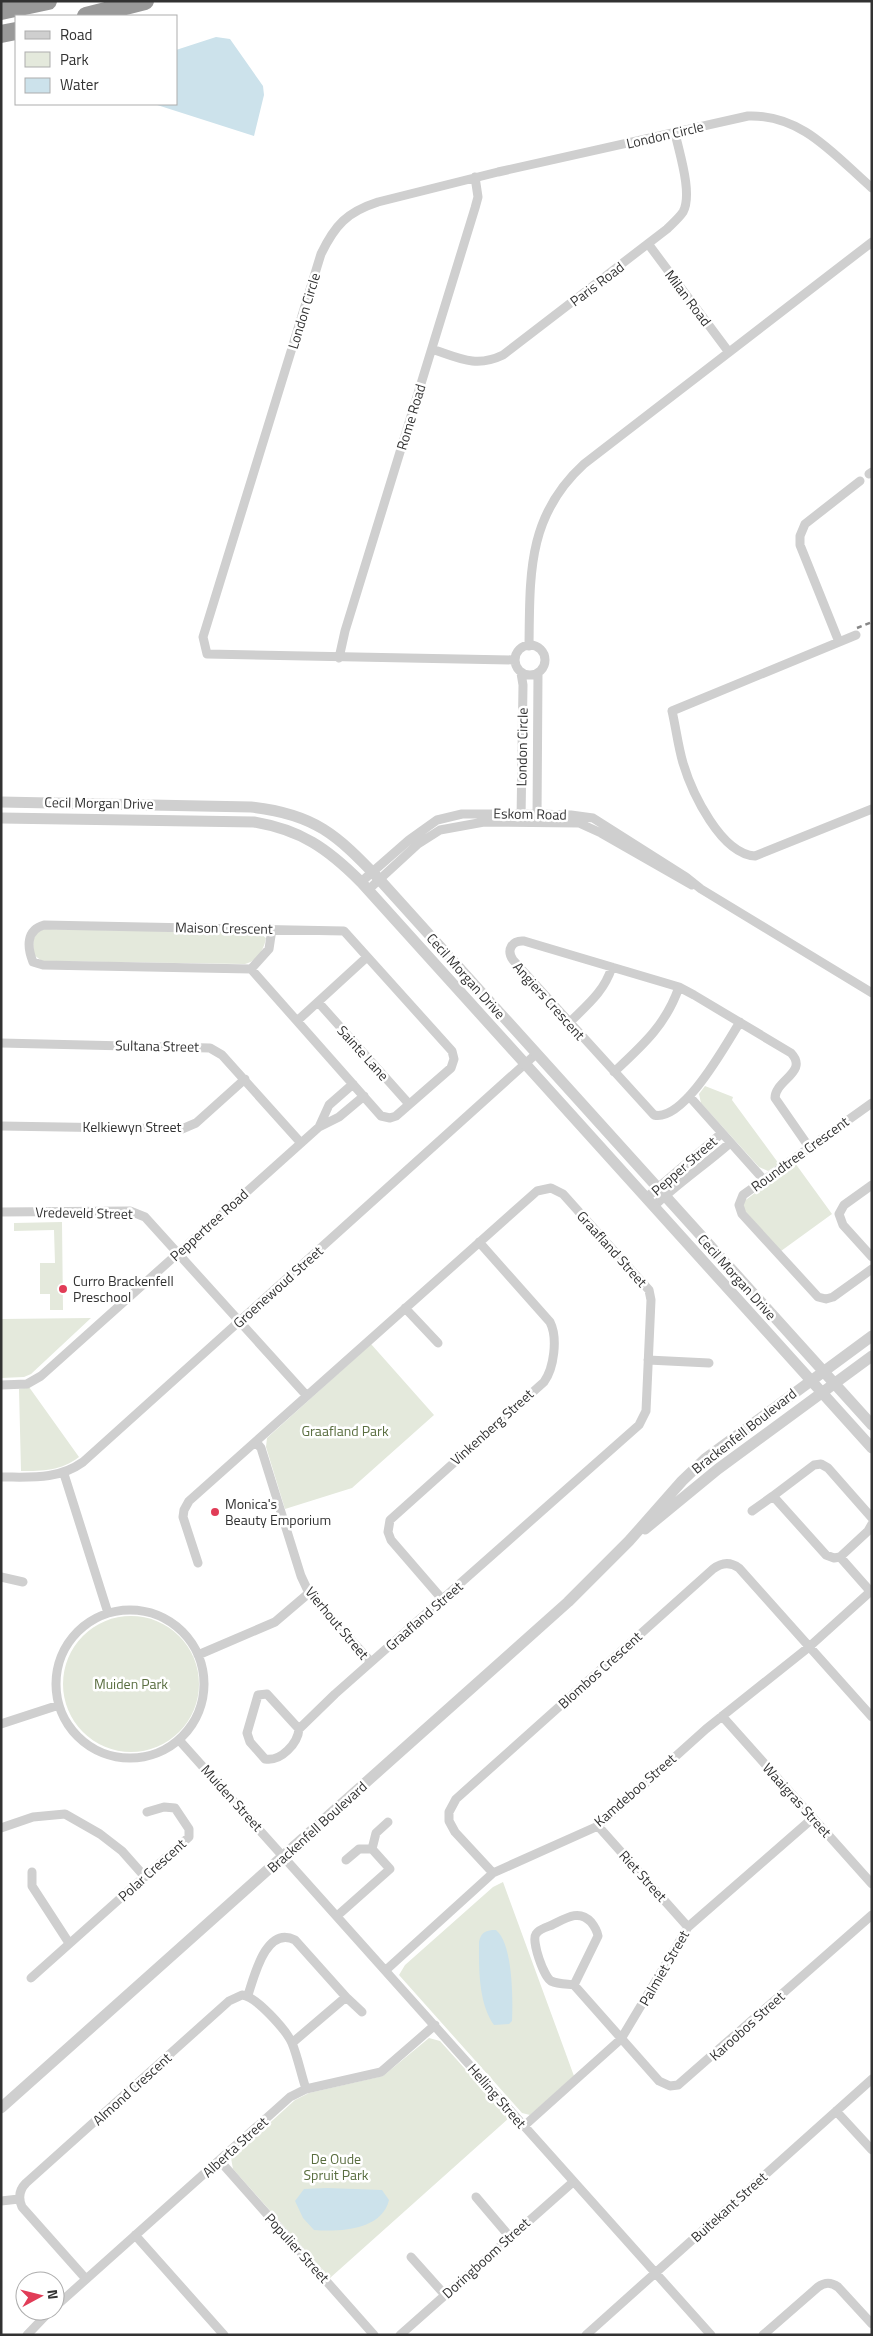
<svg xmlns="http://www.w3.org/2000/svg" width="873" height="2336" viewBox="0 0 873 2336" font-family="'Titillium Web',sans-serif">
  <rect width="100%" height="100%" fill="#fff"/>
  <path fill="#e4e9dc" d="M44,929L259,933L266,938C264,950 257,961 245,964L42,961L34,955C33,943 31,934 44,929Z
    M705,1086L733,1097L732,1100L779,1164L768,1171L759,1167L701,1103L699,1094Z
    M795,1163L832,1214L781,1251L744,1210L743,1202Z
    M62,1222L63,1310H50V1294H40V1263H55L54,1230L14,1231V1223Z
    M91,1318L31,1374L24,1377L1,1378V1319Z
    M371,1344L434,1415L352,1488L285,1509L266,1447L267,1438Z
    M29,1387L79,1457C61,1471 43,1471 21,1471L19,1389Z
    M63 1684a68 68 0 1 1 136 0a68 68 0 1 1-136 0Z
    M503,1882L574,2076L530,2115L522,2113L399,1975L405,1965L493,1887Z
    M429,2038L440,2041L509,2118L330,2278L233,2169L231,2158L295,2100L309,2093L383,2076Z"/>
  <path fill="#cce2eb" d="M216,37L230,39L263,86L264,95L254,136L154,104H176V50Z
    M496,1930C513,1944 513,1999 512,2021L509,2024L494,2025C478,2002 479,1968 479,1942C481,1932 486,1930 496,1930Z
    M327,2188L382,2190L389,2200C382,2230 340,2232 314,2230L303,2218L295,2201L304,2189Z"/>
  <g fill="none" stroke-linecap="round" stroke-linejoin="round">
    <path stroke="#cfcfcf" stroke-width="9" d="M649,245L728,351
      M432,349C459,358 476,368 503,355L667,229C672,224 679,218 683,212C693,194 679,152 675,133
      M869,474L872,472
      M856,635L672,711C676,728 678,746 683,763C692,793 721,854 755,856L872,809
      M839,642L800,545V536L805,524L860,481
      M515 660a15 15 0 1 1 30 0a15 15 0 1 1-30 0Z
      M529,646C530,574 527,516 584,464L872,242
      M339,658L345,631L475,208L478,197L475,177
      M515,660L207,654L203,637L321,254C335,225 347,212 378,202L498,172L748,116C802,114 834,155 872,188
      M537,818L538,673
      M521,820L523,685L521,673
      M361,882L409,840L437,820L462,814H537L571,815L593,818L686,877L701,889L872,993
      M368,890L418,844L440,830L484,822L579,823L601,833L692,885
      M44,925L344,931L452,1051L454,1059L451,1068L396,1116L390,1118L381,1116L251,969L43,965L33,962C27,947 26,930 44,925Z
      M251,969L269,949L272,929
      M318,1002L409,1104
      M297,1021L367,957
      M740,1022C726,1044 684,1122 654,1115L513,960C506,950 512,940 524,941L679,987L694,995L791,1053C809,1072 775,1080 775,1098L809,1147
      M569,1023C587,1005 604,992 612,967
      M1,1043L210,1048L222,1055L301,1143
      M614,1072C642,1046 666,1025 679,987
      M689,1096L764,1180
      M872,1103L743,1195L739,1205L742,1214L818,1297L826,1299L833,1297L872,1269
      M1,1126L182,1129L196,1123L245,1079
      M319,1127L329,1105L353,1084
      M872,1185L844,1205L839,1214L843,1225L872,1257
      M646,1198L722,1133
      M654,1206C678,1183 705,1165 730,1143
      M1,1212L130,1211L145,1217L307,1396
      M405,1308L438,1343
      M648,1360L709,1363
      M1,1385L27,1384L41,1376L319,1127L339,1117L364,1096
      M256,1442L261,1448L301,1576L309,1593L371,1662
      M64,1474L108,1613
      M1,1477C31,1477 58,1480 83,1462L536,1054
      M752,1511L773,1496
      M840,1557L868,1531L872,1524
      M198,1563L183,1517L184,1510L189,1501L537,1191L551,1188L563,1194L649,1290L651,1300L646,1411L639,1425L335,1694L299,1729L267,1694L258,1695L247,1733L250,1742L265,1759C281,1762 298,1743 299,1729
      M1,1577L23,1582
      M870,1591L840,1557L834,1558L826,1555L773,1496L814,1465L821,1464L828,1468L872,1518
      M442,1599L391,1540L388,1532L390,1520L544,1382C554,1368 558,1338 550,1322L479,1242
      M56 1684a74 74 0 1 1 148 0a74 74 0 1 1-148 0Z
      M198,1655L275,1622L309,1593
      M722,1716L872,1884
      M1,1724L59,1705
      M179,1740L711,2335
      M598,1826L688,1927
      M1,1828L33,1817L65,1814L100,1834L122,1851L145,1877
      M372,1849L376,1833L388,1822
      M32,1872V1886L69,1943
      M493,1873L455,1832L449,1821V1812L456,1799L713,1569C722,1562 731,1562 739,1568L872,1717
      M337,1916L390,1869L372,1849H359L346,1860
      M386,1970L493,1873L598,1826L706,1729L809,1647L872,1590
      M31,1978L189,1837V1829L175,1808L164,1807L147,1812
      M574,1985L598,1936C597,1930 595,1927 591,1922C579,1909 566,1918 552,1925C547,1927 539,1929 536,1934C531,1941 544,1977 551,1981C558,1984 567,1984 574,1985L659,2081L670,2086L678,2085L872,1915
      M248,1995C254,1977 266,1925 295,1940L346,1997L292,2043
      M346,1997L362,2012
      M836,2111L872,2150
      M524,2126L621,2039L688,1927L813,1818
      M220,2161L374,2335
      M476,2197L510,2237
      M1,2201L19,2199
      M135,2235L224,2335
      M411,2257L445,2295
      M86,2279L22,2207C18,2198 19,2190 26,2183L229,2001L242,1995C256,1996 286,2030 292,2043C298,2058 301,2074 306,2089
      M55,2307L290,2097L306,2089L381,2072L435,2025
      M27,2335L50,2311
      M400,2335L573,2182
      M586,2335L872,2079
      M763,2335L818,2287C825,2282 831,2282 838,2287L872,2324"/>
    <path stroke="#cfcfcf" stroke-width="11" d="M1,802L251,807C315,814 337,835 379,879L872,1425
      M1,818L254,822C301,830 327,848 361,882L872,1448
      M645,1529L718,1469L872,1356
      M1,2108L568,1602L629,1541L682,1481L705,1459L872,1336"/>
    <path stroke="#999" stroke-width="18" d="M1,11L48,1
      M86,16L145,1
      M1,34L16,31"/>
    <path stroke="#878787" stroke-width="2.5" stroke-dasharray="5 4" stroke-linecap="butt" d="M857,628L872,622"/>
  </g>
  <g fill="#e13c57" stroke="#fff" stroke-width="2">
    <circle cx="63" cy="1289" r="5"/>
    <circle cx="215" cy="1512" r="5"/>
  </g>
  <g text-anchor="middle" stroke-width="5" stroke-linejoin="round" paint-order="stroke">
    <g font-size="14" fill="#323232" stroke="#fff">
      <text transform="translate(665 135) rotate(-13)" y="5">London Circle</text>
      <text transform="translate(597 284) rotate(-37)" y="5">Paris Road</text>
      <text transform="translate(688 298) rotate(53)" y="5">Milan Road</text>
      <text transform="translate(304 311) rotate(-73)" y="5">London Circle</text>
      <text transform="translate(411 417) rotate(-73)" y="5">Rome Road</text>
      <text transform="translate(522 747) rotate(-89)" y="5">London Circle</text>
      <text transform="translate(99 803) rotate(1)" y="5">Cecil Morgan Drive</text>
      <text transform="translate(530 814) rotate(1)" y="5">Eskom Road</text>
      <text transform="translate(224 928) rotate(1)" y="5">Maison Crescent</text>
      <text transform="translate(466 976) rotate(48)" y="5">Cecil Morgan Drive</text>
      <text transform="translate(549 1001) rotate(48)" y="5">Angiers Crescent</text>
      <text transform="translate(157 1046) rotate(1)" y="5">Sultana Street</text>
      <text transform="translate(363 1053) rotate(48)" y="5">Sainte Lane</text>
      <text x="132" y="1132">Kelkiewyn Street</text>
      <text transform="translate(800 1154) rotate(-36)" y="5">Roundtree Crescent</text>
      <text transform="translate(684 1166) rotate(-41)" y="5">Pepper Street</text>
      <text transform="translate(84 1213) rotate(1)" y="5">Vredeveld Street</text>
      <text transform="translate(209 1225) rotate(-42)" y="5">Peppertree Road</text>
      <text transform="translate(612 1249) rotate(48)" y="5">Graafland Street</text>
      <text transform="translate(737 1277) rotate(48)" y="5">Cecil Morgan Drive</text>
      <text transform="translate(278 1287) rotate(-42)" y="5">Groenewoud Street</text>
      <text transform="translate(492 1427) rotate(-42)" y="5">Vinkenberg Street</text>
      <text transform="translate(744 1431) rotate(-38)" y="5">Brackenfell Boulevard</text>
      <text transform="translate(424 1616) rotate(-41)" y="5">Graafland Street</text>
      <text transform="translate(337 1623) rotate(50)" y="5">Vierhout Street</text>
      <text transform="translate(600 1670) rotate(-42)" y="5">Blombos Crescent</text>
      <text transform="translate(635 1790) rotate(-41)" y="5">Kamdeboo Street</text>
      <text transform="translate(232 1798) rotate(48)" y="5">Muiden Street</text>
      <text transform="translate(797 1800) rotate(48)" y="5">Waaigras Street</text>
      <text transform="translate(317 1827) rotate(-42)" y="5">Brackenfell Boulevard</text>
      <text transform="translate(152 1870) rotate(-42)" y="5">Polar Crescent</text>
      <text transform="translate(643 1876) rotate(48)" y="5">Riet Street</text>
      <text transform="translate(664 1968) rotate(-60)" y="5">Palmiet Street</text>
      <text transform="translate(747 2026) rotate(-42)" y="5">Karoobos Street</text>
      <text transform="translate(132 2089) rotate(-42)" y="5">Almond Crescent</text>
      <text transform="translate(497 2096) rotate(49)" y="5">Helling Street</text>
      <text transform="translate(235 2147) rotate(-42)" y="5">Alberta Street</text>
      <text transform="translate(729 2207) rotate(-42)" y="5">Buitekant Street</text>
      <text transform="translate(297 2248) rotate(48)" y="5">Populier Street</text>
      <text transform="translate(486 2258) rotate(-42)" y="5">Doringboom Street</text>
    </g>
    <g font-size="14" fill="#323232" stroke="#fff" text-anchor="start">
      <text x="73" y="1286">Curro Brackenfell<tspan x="73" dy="16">Preschool</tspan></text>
      <text x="225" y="1509">Monica's<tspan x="225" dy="16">Beauty Emporium</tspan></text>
    </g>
    <g font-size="14" fill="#5a6e40" stroke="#fff">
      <text x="345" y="1436">Graafland Park</text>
      <text x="131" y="1689">Muiden Park</text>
      <text x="336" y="2164">De Oude<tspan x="336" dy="16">Spruit Park</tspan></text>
    </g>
  </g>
  <rect width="873" height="2336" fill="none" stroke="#323232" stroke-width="5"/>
  <rect x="15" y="15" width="162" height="90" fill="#ffffff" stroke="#adadad"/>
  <rect x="25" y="31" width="25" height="8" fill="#cfcfcf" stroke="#adadad"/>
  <text x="60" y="40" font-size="15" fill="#323232">Road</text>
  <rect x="25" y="52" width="25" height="15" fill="#e4e9dc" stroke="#adadad"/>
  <text x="60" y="65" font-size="15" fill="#323232">Park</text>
  <rect x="25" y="78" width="25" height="15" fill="#cce2eb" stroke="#adadad"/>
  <text x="60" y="90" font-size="15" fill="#323232">Water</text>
  <g transform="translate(40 2296) rotate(83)"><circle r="24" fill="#ffffff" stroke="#adadad"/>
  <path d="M0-4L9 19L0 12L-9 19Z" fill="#e13c57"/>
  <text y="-8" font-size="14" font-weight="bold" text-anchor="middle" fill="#323232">N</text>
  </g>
</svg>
